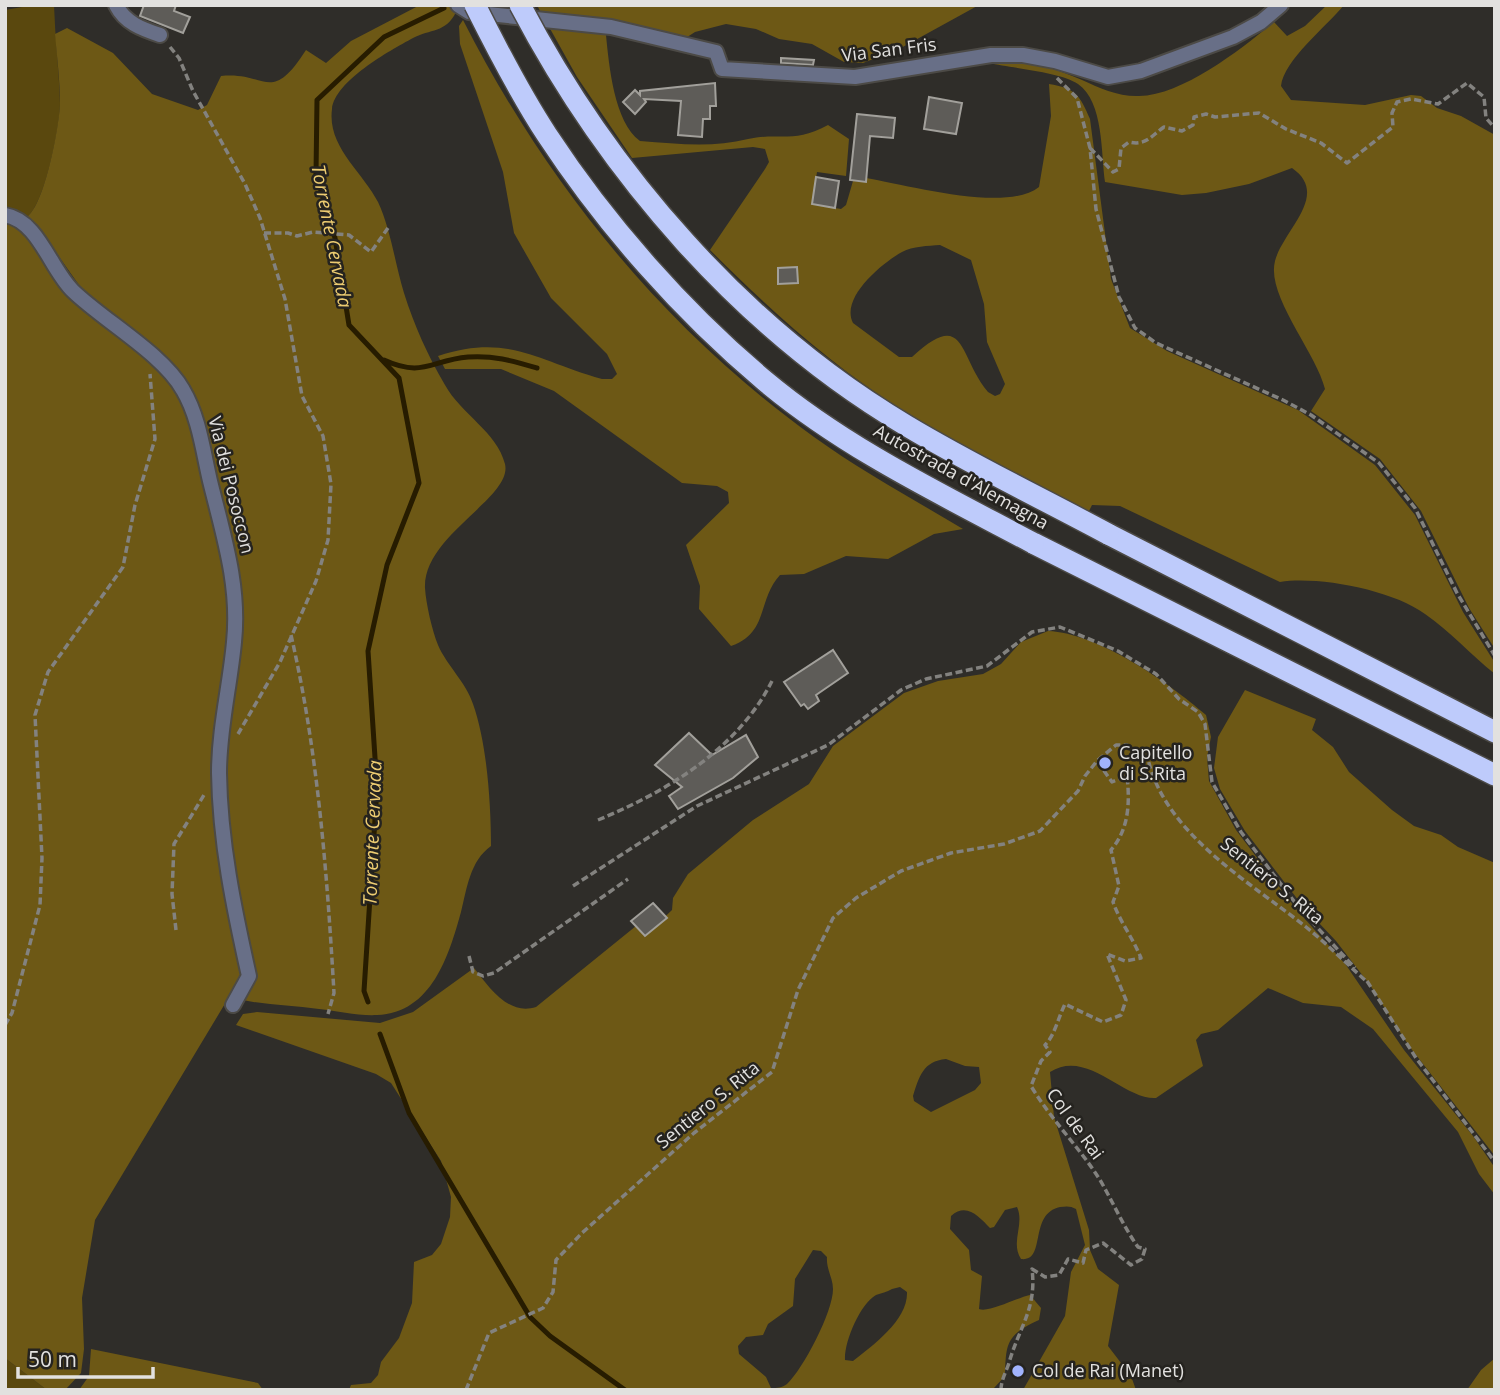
<svg xmlns="http://www.w3.org/2000/svg" width="1500" height="1395" viewBox="0 0 1500 1395" font-family="'Open Sans',sans-serif">
  <rect width="100%" height="100%" fill="#2f2d29"/>
  <path fill="#5a480e" d="M34,5H54C55,38 59,70 60,103C60,125 45,204 27,217H5V10Z
    M5,1358L47,1390H5Z"/>
  <path fill="#6d5815" fill-rule="evenodd" d="M420,5H449L456,12C446,33 430,29 413,38C389,51 335,81 332,109C327,147 363,172 378,202C391,230 395,264 404,293C414,325 428,356 445,385C461,414 497,432 505,464C513,498 423,535 425,588C426,604 432,630 438,645C447,666 466,682 473,704C487,743 491,804 491,846C470,861 467,888 461,912C449,955 432,1013 377,1015C358,1016 338,1011 319,1009C288,1005 259,1005 229,997L95,1220L82,1298L84,1349L81,1373L65,1390H47L5,1358V225L15,223L93,305L38,227L27,217C45,204 59,127 60,104C60,81 57,57 55,34L67,28L113,53L152,94L198,110L207,105L221,76C267,71 270,106 306,50L326,63L351,41Z
    M537,5H979L899,49L863,63L844,62L812,44L779,39L756,29L726,24L695,32L678,43L541,13Z
    M1327,5H1344C1326,27 1284,60 1281,86L1291,100L1365,105L1411,95L1421,96L1437,108L1461,116L1495,135V649L1469,608L1421,511L1380,459L1311,411L1325,389C1316,352 1266,296 1275,261C1283,230 1331,195 1292,168L1249,184L1206,193L1182,195L1105,182C1101,154 1104,102 1078,84C1061,72 1011,68 989,63C1023,56 1051,67 1082,80C1099,88 1120,97 1139,96C1183,95 1241,49 1274,22L1287,36L1305,26Z
    M463,20C547,185 664,329 814,437C861,471 913,499 963,529L934,534L888,559L846,556L804,574L780,575C757,600 769,633 731,646L699,609L700,586L686,545L729,503L728,492L717,486L682,483L554,391L501,369H445L438,356C509,333 537,361 602,379H612L617,374L607,354L551,298L514,233L503,172L460,44L459,26Z
    M548,25L606,35C609,65 614,122 640,141C678,144 713,148 748,139C780,132 793,144 828,125L849,139L846,176L817,172L812,204L841,209L846,205L853,181L865,182L866,178C908,185 1006,213 1039,187L1051,116L1049,84C1075,88 1080,95 1090,119L1111,279L1130,328L1167,351L1298,410L1375,465L1415,515L1463,612L1495,663V674C1471,655 1450,631 1425,614C1392,590 1319,576 1280,582L1120,506L1092,505L1088,513C1025,480 961,448 902,410C831,365 769,309 710,250L765,169L769,162L765,149L753,147L632,158L577,77ZM940,245L971,260L984,304L987,342L1005,384L1000,394L995,396L988,392C958,356 966,307 912,357H899L853,323C840,298 882,263 902,252C913,246 928,246 940,245Z
    M1048,631C1098,633 1168,682 1206,715L1211,737L1207,757L1209,781L1236,830L1296,909L1346,965L1404,1050L1473,1136L1495,1168V1195L1479,1174L1458,1132L1373,1029L1341,1007L1303,1003L1268,988L1218,1030L1201,1034L1196,1040L1203,1066L1156,1098C1124,1100 1087,1048 1050,1072L1054,1117L1089,1230L1090,1250L1098,1269L1119,1285L1108,1346L1131,1376L1136,1390H1023L1065,1316L1071,1272L1085,1245L1076,1209C1071,1206 1067,1206 1060,1207C1028,1214 1047,1262 1021,1259C1010,1242 1025,1224 1017,1207L1005,1210L994,1227L990,1228C979,1217 967,1202 951,1216L950,1229L969,1250L971,1270L982,1276L979,1309C989,1313 1016,1298 1030,1295L1041,1308L1039,1320C1006,1335 1006,1343 1005,1376L994,1388L349,1390L351,1385L371,1383L378,1375L381,1362L399,1338L412,1303L414,1262L432,1255L441,1244L450,1217L451,1197L441,1161L391,1083L376,1074L236,1025L243,1014L257,1012L380,1023L413,1012L474,968C489,987 508,1016 536,1007L636,926L645,936L672,910L673,898L688,874L753,820L809,784L833,746L904,693L938,681L983,674L1001,664L1021,642ZM946,1059L965,1066L979,1067L981,1083L975,1090L931,1112L914,1101L913,1096C919,1077 923,1061 946,1059ZM813,1250L821,1251L827,1257C826,1269 833,1278 833,1289C833,1312 803,1369 787,1384C782,1388 777,1388 771,1388L766,1377L739,1354L738,1346L746,1337L763,1335L768,1324L793,1306L795,1279ZM892,1289L900,1287L907,1292C908,1320 873,1345 853,1361L845,1360C844,1342 860,1304 876,1295C881,1293 887,1292 892,1289Z
    M1245,690L1316,719L1312,730L1333,747L1349,772L1392,810L1414,826L1441,835L1458,847L1495,863V1156L1409,1046L1370,985L1336,941L1302,905L1245,831L1220,789L1214,768L1218,737Z
    M91,1349L258,1383L263,1390H79L89,1376Z
    M1495,1358V1390H1467L1481,1370Z"/>
  <g fill="none" stroke-linecap="round" stroke-linejoin="round">
    <path stroke="#271c00" stroke-width="5" d="M384,360C423,378 431,360 468,357C493,355 513,361 537,368
      M368,1002L364,991L377,788L368,651L387,565L419,483L399,378L349,325L335,238L316,174L317,100L384,37L444,8
      M380,1034L409,1113L530,1317L550,1336L625,1390"/>
  </g>
  <path fill="#5e5c58" stroke="#a2a09b" stroke-width="2" d="M144,5H176L174,11L190,17L183,33L140,16Z
    M781,58L814,60L813,65L781,63Z
    M715,83L716,106H710V119H703L702,137L678,135L681,101L644,99L646,102L635,114L623,102L635,90L640,95V91Z
    M929,97L962,103L956,134L924,129Z
    M857,114L895,118L893,138L870,136L866,182L850,180Z
    M816,177L839,181L835,208L812,204Z
    M797,267L798,283L778,284V268Z
    M833,650L848,673L816,695L819,701L808,709L804,704L801,706L784,682Z
    M689,733L712,755L746,735L758,757L733,778L678,809L669,796L682,787L655,765Z
    M653,903L667,918L645,936L631,921Z"/>
  <g fill="none" stroke-linecap="round" stroke-linejoin="round">
    <defs>
      <path id="street" d="M116,5C125,23 142,29 160,35
        M458,5L469,12L611,27L716,52L722,69L855,77L991,55H1023L1055,61L1108,77L1141,71L1233,37L1261,22L1281,5
        M5,215C39,221 50,269 73,291C104,321 163,354 183,390C199,417 203,451 210,481C223,534 240,586 234,642C230,686 219,728 219,773C220,842 234,909 249,976L233,1005"/>
      <path id="highway" d="M1108,534L1495,732
        M1033,543L1495,775"/>
    </defs>
    <use href="#street" stroke="#4c4a46" stroke-width="18"/>
    <use href="#highway" stroke="#4c4a46" stroke-width="24"/>
    <path stroke="#83827f" stroke-width="3.5" stroke-dasharray="7 3.5" stroke-linecap="butt" d="M170,47L179,58L193,91L245,184L260,218L285,299L302,396L323,436L331,484L328,540L316,581L280,662L238,734
      M1057,78L1077,98L1090,148L1096,209L1119,297L1135,328L1156,343L1283,400L1311,415L1379,463L1415,508L1457,593L1495,656
      M1090,148L1113,172L1119,169L1121,148L1129,142C1146,146 1151,136 1164,127L1182,131L1193,125L1194,117L1206,114L1215,117L1259,113L1286,129L1321,143L1347,163L1393,127L1392,113L1397,102L1411,99L1438,104L1467,83L1484,97L1486,118L1495,128
      M264,233H288L297,236L313,232L349,235L371,252L388,228
      M291,635C318,752 327,873 334,993L328,1014
      M598,820C666,792 738,749 772,681
      M573,886L697,806L828,745L901,690L926,679L987,666L1032,632L1060,627L1118,651L1156,674L1179,699L1198,712L1205,724L1212,782L1241,832L1300,909L1355,968
      M176,930L172,894L174,844L204,795
      M469,956L473,972L483,976L494,973L628,879
      M1367,981L1416,1058L1495,1162
      M5,1025L12,1013L40,905L42,858L35,715L48,672L123,567L135,505L155,439L150,374
      M466,1390L489,1333L543,1308L553,1292L556,1260L582,1233L694,1133L772,1072L798,990L833,918L856,898L901,871L951,853L1004,844L1040,831L1078,791L1085,776L1097,761L1116,745H1127L1148,759C1165,834 1250,882 1306,927C1327,944 1346,963 1366,981
      M1001,1390C1001,1380 1006,1372 1009,1363C1019,1327 1037,1309 1032,1269L1045,1277L1059,1275L1068,1259L1083,1263L1086,1250L1103,1243L1131,1265L1142,1259L1145,1249L1138,1247C1123,1226 1113,1202 1100,1180C1080,1148 1052,1121 1031,1086L1041,1061L1050,1052L1045,1045C1055,1035 1058,1018 1065,1004L1103,1022L1121,1015L1126,1000L1107,954L1125,961L1141,958C1133,938 1120,922 1113,902L1119,886L1111,850C1129,829 1130,803 1127,776L1112,782L1097,761"/>
    <use href="#street" stroke="#686f87" stroke-width="14"/>
    <use href="#highway" stroke="#becbfb" stroke-width="21"/>
    <defs>
      <path id="highway-bridge" d="M475,5C497,49 520,94 547,135C606,225 683,312 765,381C845,448 941,494 1033,543
        M520,5C608,173 743,329 907,426C972,465 1041,498 1108,534"/>
    </defs>
    <use href="#highway-bridge" stroke="#4c4a46" stroke-width="24" stroke-linecap="butt"/>
    <use href="#highway-bridge" stroke="#becbfb" stroke-width="21"/>
  </g>
  <g fill="#a1b3fd" stroke="#25231f" stroke-width="2.5">
    <circle cx="1105" cy="763" r="7"/>
    <circle cx="1018" cy="1371" r="7"/>
  </g>
  <g text-anchor="middle" stroke-width="5" stroke-linejoin="round" paint-order="stroke">
    <g font-size="18" fill="#e2e1df" stroke="#25231f">
      <text transform="translate(889 50) rotate(-7)" y="6">Via San Fris</text>
      <text transform="translate(961 477) rotate(29)" y="6">Autostrada d'Alemagna</text>
      <text transform="translate(231 485) rotate(76)" y="6">Via dei Posoccon</text>
      <text transform="translate(1272 881) rotate(39)" y="6">Sentiero S. Rita</text>
      <text transform="translate(708 1105) rotate(-39)" y="6">Sentiero S. Rita</text>
      <text transform="translate(1075 1124) rotate(54)" y="6">Col de Rai</text>
    </g>
    <g font-size="18" fill="#e2e1df" stroke="#25231f" text-anchor="start">
      <text x="1119" y="759">Capitello<tspan x="1119" dy="21">di S.Rita</tspan></text>
      <text x="1032" y="1377">Col de Rai (Manet)</text>
    </g>
    <g font-size="19" font-style="italic" fill="#edcc71" stroke="#25231f">
      <text transform="translate(332 236) rotate(79)" y="7">Torrente Cervada</text>
      <text transform="translate(372 833) rotate(-88)" y="7">Torrente Cervada</text>
    </g>
  </g>
  <rect width="1500" height="1395" fill="none" stroke="#e2e1df" stroke-width="14"/>
  <path d="M18 1367v10h135v-10" fill="none" stroke="#e2e1df" stroke-width="3.5"/>
  <text x="28" y="1367" font-size="21" fill="#e2e1df" stroke="#25231f" stroke-width="5" paint-order="stroke">50 m</text>
</svg>
